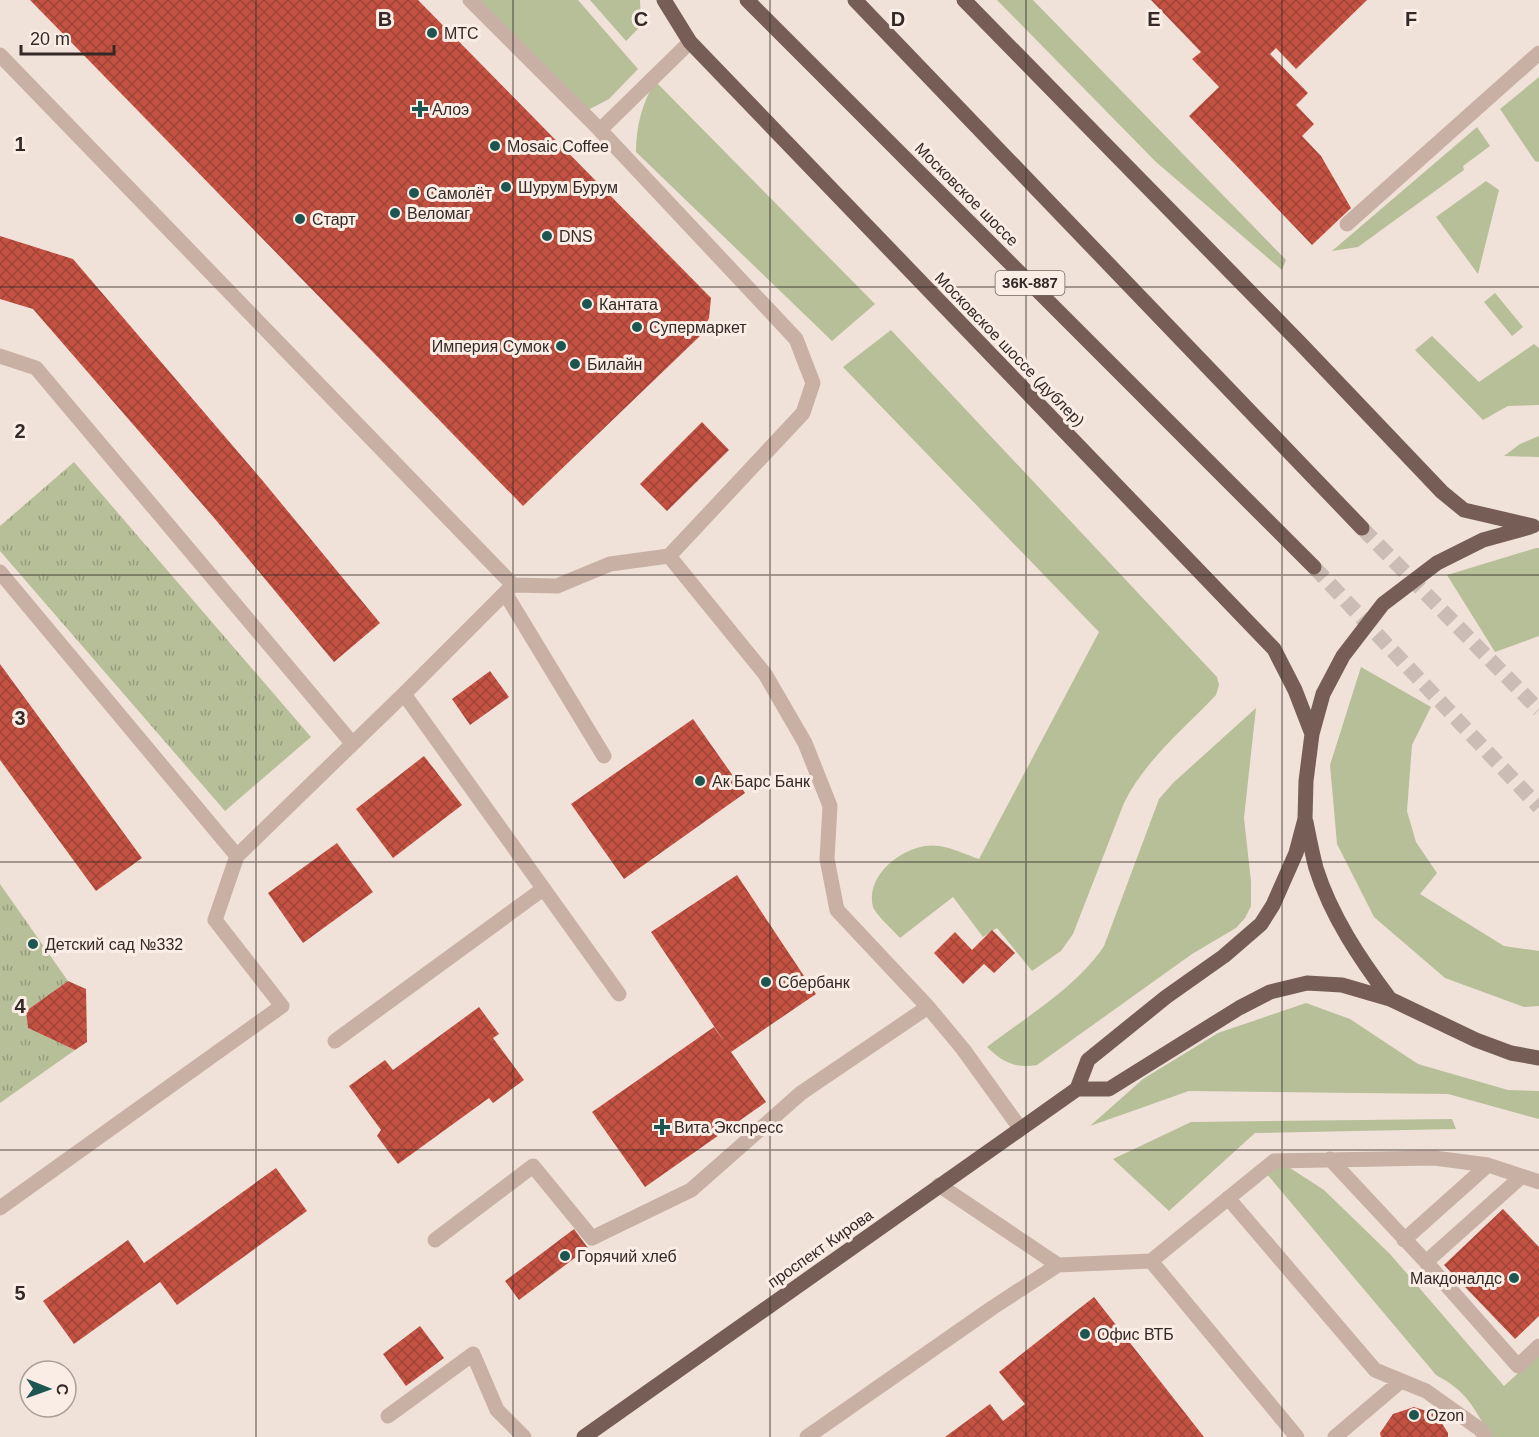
<svg xmlns="http://www.w3.org/2000/svg" width="1539" height="1437" viewBox="0 0 1539 1437" font-family="Arial,sans-serif">
  <defs>
    <pattern id="park-tufts" width="24" height="20" patternUnits="userSpaceOnUse" patternTransform="scale(1.5)"><rect width="24" height="20" fill="#b7bf99"/><path d="M3 7l-1-3M5 7V3M7 7l1-3M15 17l-1-3M17 17v-4M19 17l1-3" fill="none" stroke="#969b7d"/></pattern>
    <pattern id="building-cross-hatch" width="8" height="8" patternUnits="userSpaceOnUse" patternTransform="scale(1.5)"><rect width="8" height="8" fill="#c45243"/><path d="M0 0l8 8M0 8l8-8" fill="none" stroke="#a04438"/></pattern>
  </defs>
  <rect width="100%" height="100%" fill="#f1e2d9"/>
  <path fill="#b7bf99" d="M480,0H578L638,69L609,99L588,110Z
    M590,0H640L641,26L626,41Z
    M997,0H1033L1286,260L1282,270L1156,162Z
    M1539,77V162L1535,161L1500,109Z
    M655,81L875,304L832,341L636,152C636,126 642,104 655,81Z
    M1477,127L1490,146L1463,166L1464,170L1358,247L1332,251Z
    M1486,181L1499,190L1478,274L1436,217Z
    M1495,293L1523,327L1512,336L1484,302Z
    M891,330L1217,677L1219,685L1216,695C1184,729 1145,760 1124,803L1073,934L1061,951L1032,971L997,928L983,937L953,897L900,938C894,931 876,915 873,907C864,873 909,841 939,846C953,848 967,855 979,859L1099,632L843,367Z
    M1432,336L1479,382L1534,344L1539,348V405L1508,406L1483,420L1415,350Z
    M1539,436V457L1504,456L1520,444Z
    M1536,548H1539V636L1495,652L1447,575Z
    M1361,667L1431,707L1412,745L1407,811L1416,842L1437,873L1420,894L1504,946L1539,951V1006L1524,1007L1445,978L1374,917L1337,844L1330,765Z
    M1256,708L1244,818L1251,881V906L1245,918L1236,928L1192,954L1037,1065C1016,1069 1002,1062 987,1047C1026,1017 1077,987 1104,946L1159,799L1173,783Z
    M1306,1003L1350,1019L1418,1064L1508,1090L1539,1091V1119L1448,1094L1189,1091L1090,1126L1143,1079L1218,1033Z
    M1452,1119L1456,1129L1255,1133L1169,1211L1113,1159L1191,1122Z
    M1287,1166L1324,1190L1390,1254L1504,1386L1539,1354V1437H1491C1473,1407 1468,1392 1436,1375L1266,1173L1274,1168Z"/>
  <path fill="url(#park-tufts)" d="M74,462L311,737L225,811L0,551V526Z
    M0,884L68,981L26,1011L28,1028L75,1050L0,1103Z"/>
  <path fill="url(#building-cross-hatch)" d="M30,0H418L711,298L709,318L700,336L523,506Z
    M1151,0H1367L1296,69L1276,48L1270,54L1308,93L1296,105L1314,124L1302,136L1321,156L1351,208L1312,245L1189,116L1219,87L1192,59L1201,52Z
    M0,236L73,259L262,480L380,623L334,662L215,519L33,309L0,299Z
    M702,422L729,450L667,511L640,484Z
    M0,664L142,858L96,891L0,760Z
    M490,671L509,697L470,725L452,699Z
    M693,719L745,793L624,879L571,804Z
    M424,756L462,805L393,858L356,809Z
    M337,843L373,892L303,943L268,893Z
    M737,875L816,994L731,1052L766,1102L645,1187L592,1112L714,1027L726,1044L651,932Z
    M992,930L1015,953L994,973L984,964L963,984L934,953L955,932L972,950Z
    M68,981L86,989L87,1042L75,1050L28,1028L26,1011Z
    M479,1007L499,1034L493,1038L524,1080L493,1103L489,1098L398,1164L377,1136L381,1130L349,1086L385,1060L393,1070Z
    M276,1168L307,1211L177,1305L160,1282L74,1344L43,1301L128,1240L144,1263Z
    M1503,1209L1539,1247V1316L1515,1339L1444,1265Z
    M574,1229L588,1248L519,1300L505,1281Z
    M1094,1297L1204,1437H945L990,1404L1003,1421L1025,1404L999,1372Z
    M420,1326L444,1358L406,1386L383,1354Z
    M1414,1407L1436,1414L1448,1433V1437H1381L1380,1433L1393,1414Z"/>
  <g fill="none" stroke-linecap="round" stroke-linejoin="round">
    <path stroke="#cbbdb5" stroke-width="15" stroke-dasharray="15 8" stroke-linecap="butt" d="M1362,528L1539,710
      M1314,567L1539,807"/>
    <path stroke="#c8b0a5" stroke-width="15" d="M470,0L600,130L796,339L813,383L803,413L669,556
      M0,55L513,585L557,586L610,564L669,556L765,674L805,743L830,806L827,859L837,910L928,1007L963,1049L1020,1128
      M600,130L690,42
      M1347,224L1539,53
      M0,356L36,368L352,743
      M0,572L237,856L215,920L282,1006L0,1208
      M505,593L604,756
      M404,694L619,994
      M237,856L404,694L513,585
      M335,1041L543,889
      M1330,1159L1426,1262
      M1521,1177L1426,1262L1518,1366L1539,1346
      M939,1185L1058,1265L1151,1261
      M1228,1198L1375,1370L1426,1391L1481,1430L1485,1437
      M435,1240L533,1166L592,1238L691,1190L801,1093L928,1007
      M1404,1240L1488,1165
      M388,1416L473,1354L497,1410L524,1437
      M807,1437L992,1308L1058,1265
      M1297,1437L1151,1261L1274,1161L1434,1158L1488,1165L1539,1182
      M1335,1437L1401,1381"/>
    <path stroke="#765e57" stroke-width="15" d="M664,0L690,42L1274,649L1295,690L1312,734
      M747,0L1314,567
      M855,0L1362,528
      M964,0L1302,345L1442,492L1464,510L1533,526
      M1306,822C1309,837 1312,853 1316,868C1331,916 1360,959 1390,999
      M1077,1089L1088,1060L1166,997L1224,956L1261,924L1273,905L1296,853L1305,819L1306,781L1312,734L1323,694L1343,656L1383,604L1437,563L1483,540L1530,527
      M1077,1089H1109L1239,1008L1270,992L1307,983L1342,985L1390,999L1476,1040L1511,1053L1539,1058
      M584,1437L1077,1089"/>
  </g>
  <path fill="none" stroke="#342926" stroke-width="1.5" stroke-opacity="0.55" d="M256,0V1437M513,0V1437M770,0V1437M1026,0V1437M1282,0V1437M0,287H1539M0,575H1539M0,862H1539M0,1150H1539"/>
  <g fill="#1d5551" stroke="#f9ede5" stroke-width="2">
    <circle cx="432" cy="33" r="6"/>
    <path d="M417 100h6v6h6v6h-6v6h-6v-6h-6v-6h6z"/>
    <circle cx="495" cy="146" r="6"/>
    <circle cx="506" cy="187" r="6"/>
    <circle cx="414" cy="193" r="6"/>
    <circle cx="395" cy="213" r="6"/>
    <circle cx="300" cy="219" r="6"/>
    <circle cx="547" cy="236" r="6"/>
    <circle cx="587" cy="304" r="6"/>
    <circle cx="637" cy="327" r="6"/>
    <circle cx="561" cy="346" r="6"/>
    <circle cx="575" cy="364" r="6"/>
    <circle cx="700" cy="781" r="6"/>
    <circle cx="33" cy="944" r="6"/>
    <circle cx="766" cy="982" r="6"/>
    <path d="M659 1118h6v6h6v6h-6v6h-6v-6h-6v-6h6z"/>
    <circle cx="565" cy="1256" r="6"/>
    <circle cx="1514" cy="1278" r="6"/>
    <circle cx="1085" cy="1334" r="6"/>
    <circle cx="1414" cy="1415" r="6"/>
  </g>
  <g text-anchor="middle" stroke-width="6" stroke-linejoin="round" paint-order="stroke">
    <rect fill="#f9ede5" stroke="#6f645f" stroke-width="1.5" x="995.5" y="271" width="69" height="24" rx="4.5"/>
    <g font-size="15" font-weight="bold" fill="#342926">
      <text x="1030" y="288">36К-887</text>
    </g>
    <g font-size="16" fill="#342926" stroke="#f9ede5" text-anchor="start">
      <text x="444" y="39">МТС</text>
      <text x="432" y="115">Алоэ</text>
      <text x="507" y="152">Mosaic Coffee</text>
      <text x="518" y="193">Шурум Бурум</text>
      <text x="426" y="199">Самолёт</text>
      <text x="407" y="219">Веломаг</text>
      <text x="312" y="225">Старт</text>
      <text x="559" y="242">DNS</text>
      <text x="599" y="310">Кантата</text>
      <text x="649" y="333">Супермаркет</text>
      <text x="549" y="352" text-anchor="end">Империя Сумок</text>
      <text x="587" y="370">Билайн</text>
      <text x="712" y="787">Ак Барс Банк</text>
      <text x="45" y="950">Детский сад №332</text>
      <text x="778" y="988">Сбербанк</text>
      <text x="674" y="1133">Вита Экспресс</text>
      <text x="577" y="1262">Горячий хлеб</text>
      <text x="1502" y="1284" text-anchor="end">Макдоналдс</text>
      <text x="1097" y="1340">Офис ВТБ</text>
      <text x="1426" y="1421">Ozon</text>
    </g>
    <g font-size="16" fill="#342926" stroke="#f9ede5">
      <text transform="translate(967 194) rotate(45)" y="6">Московское шоссе</text>
      <text transform="translate(1010 349) rotate(46)" y="6">Московское шоссе (дублер)</text>
      <text transform="translate(820 1248) rotate(-35)" y="6">проспект Кирова</text>
    </g>
  </g>
  <g font-size="20" text-anchor="middle" font-weight="bold" fill="#342926" stroke="#f9ede5" stroke-width="6" stroke-linejoin="round" paint-order="stroke">
    <text x="385" y="26">B</text>
    <text x="641" y="26">C</text>
    <text x="898" y="26">D</text>
    <text x="1154" y="26">E</text>
    <text x="1411" y="26">F</text>
    <text x="20" y="151">1</text>
    <text x="20" y="438">2</text>
    <text x="20" y="725">3</text>
    <text x="20" y="1013">4</text>
    <text x="20" y="1300">5</text>
  </g>
  <g transform="translate(48 1389) rotate(91)"><circle r="28" fill="#f9ede5" stroke="#aa9f99" stroke-width="1.5"/>
  <path d="M0-4.5L10 22L0 15L-10 22Z" fill="#1d5551"/>
  <text y="-9" font-size="16" font-weight="bold" text-anchor="middle" fill="#342926">С</text>
  </g>
  <path d="M21 45v9h93v-9" fill="none" stroke="#342926" stroke-width="3"/>
  <text x="30" y="45" font-size="18" fill="#342926" stroke="#f9ede5" stroke-width="4.5" paint-order="stroke">20 m</text>
</svg>
